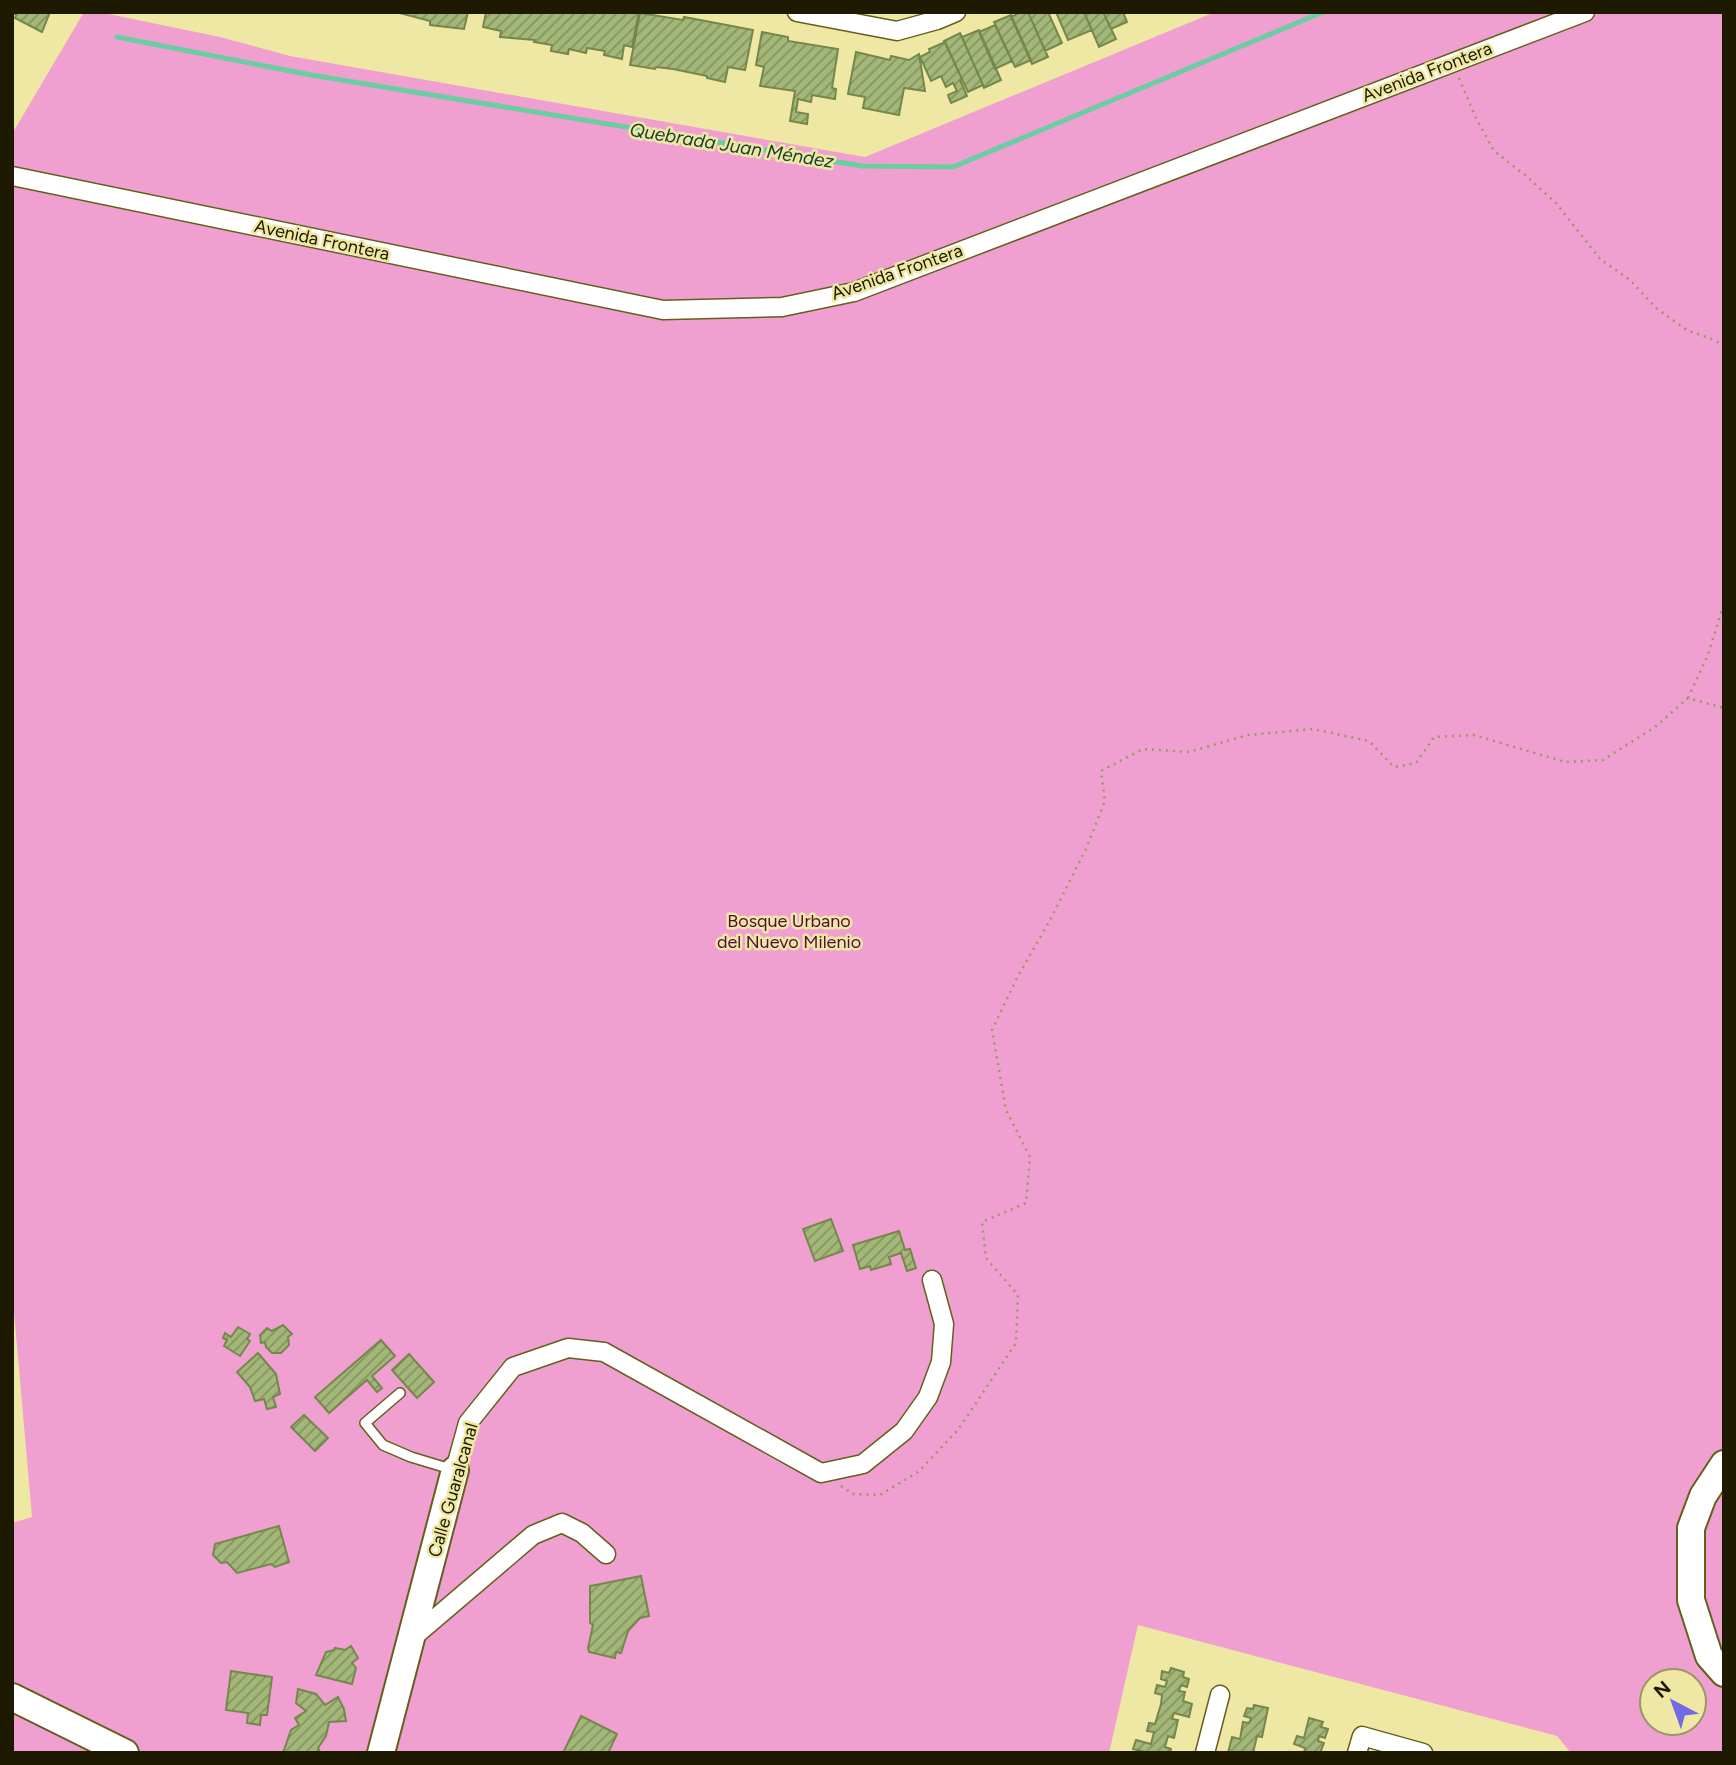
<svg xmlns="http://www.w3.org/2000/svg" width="1736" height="1765" viewBox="0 0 1736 1765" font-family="Figtree,sans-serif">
  <defs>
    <pattern id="building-hatch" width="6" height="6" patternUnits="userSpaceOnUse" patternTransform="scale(1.75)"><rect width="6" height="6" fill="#a3b779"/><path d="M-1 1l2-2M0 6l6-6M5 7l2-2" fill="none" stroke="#849461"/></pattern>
  </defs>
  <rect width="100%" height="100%" fill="#efe8a4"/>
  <path fill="#efa0d0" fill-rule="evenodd" d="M84,12H99L220,37L290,56L865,157L1215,12H1724V1753H1571L1557,1736L1138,1625L1109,1753H12V1523L32,1517L12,1289V134ZM1652,1681H1694V1723H1652Z"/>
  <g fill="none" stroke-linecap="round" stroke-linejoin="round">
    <path stroke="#6bcda1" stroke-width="5" d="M117,37L311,75L862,166L953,167L1323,12"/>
  </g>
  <path fill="url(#building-hatch)" stroke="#75874b" stroke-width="2" d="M12,12H50L42,32L15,18L16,15Z
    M396,12H468L464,29L430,25V21Z
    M486,12H639L632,47L624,45L622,59L604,55L605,51L587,48L586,53L569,49L568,54L551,51L552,45L534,42L535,40L500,37L501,31L483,27Z
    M1021,12H1028L1048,57L1032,64L1011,17Z
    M1028,12H1048L1062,43L1045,51Z
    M1056,12H1084L1092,30L1068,40Z
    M1084,12H1103L1116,39L1099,47Z
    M1103,12H1123L1127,22L1111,29Z
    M640,13L683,20L684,17L753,30L745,70L728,67L725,82L707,78V76L673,69L656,67L655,69L630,65Z
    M1011,15L1031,60L1015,67L994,22Z
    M995,25L1012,61L995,69L979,32Z
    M979,30L1001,80L984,88L962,37Z
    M762,32L788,37V41L838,49L832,88L836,89L835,99L812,95L811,102L798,99L796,112L808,114L807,124L790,121L795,91L760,86L764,67L756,65Z
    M960,33L983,85L968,92L944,41Z
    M945,42L962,79L960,80L967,96L951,103L948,95L957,91L953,83L946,87L941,76L931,81L920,57L930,52L929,49Z
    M856,52L890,60L891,56L909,60L919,54L925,91L904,88L899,115L863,108L865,97L848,94Z
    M831,1219L843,1251L815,1261L803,1229Z
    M899,1231L905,1250L910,1249L916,1268L907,1271L901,1253L889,1257L891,1264L871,1270L870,1266L860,1269L853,1245Z
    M283,1325L292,1334L288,1337L289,1345L281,1353H272L266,1347L265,1342L261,1343L260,1335L267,1328L272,1331Z
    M238,1327L250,1334L247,1339L250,1341L240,1356L224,1346L227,1340L223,1338L225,1333L231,1337Z
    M381,1340L395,1356L372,1376L382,1388L377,1392L367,1380L329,1413L315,1397Z
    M258,1353L276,1374L280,1394L273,1397L276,1407L267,1409L264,1399L255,1401L250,1387L237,1372Z
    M409,1354L434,1382L417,1398L392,1370Z
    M304,1415L328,1438L315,1451L291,1427Z
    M279,1526L289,1562L275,1567L271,1564L237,1573L227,1562L221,1563L213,1555L215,1544Z
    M641,1576L649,1616L640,1618L628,1631L621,1653L616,1652L615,1658L589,1652L588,1648L593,1625L590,1623V1586Z
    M351,1646L358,1658L352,1663L356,1668L352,1684L316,1675L326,1652L334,1650L335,1648L345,1650Z
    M1171,1668L1184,1672L1183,1677L1189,1679L1187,1687L1181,1685L1179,1691L1185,1692L1183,1701L1192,1704L1189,1717L1174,1713L1172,1719L1178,1720L1174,1738L1168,1736L1165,1747L1171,1749L1170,1753H1149L1133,1749L1136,1740L1151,1744L1154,1732L1147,1731L1149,1723L1155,1724L1161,1704L1162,1695L1155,1693L1157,1685L1165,1687L1167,1681L1161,1679L1162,1671L1169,1673Z
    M231,1671L272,1677L267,1715H261L260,1725L247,1723L248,1713L226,1710Z
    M298,1689L316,1694L325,1705L338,1697L344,1709L346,1721L329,1722L326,1736L318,1748L319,1750L315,1753H283L291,1730L299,1725L295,1718L306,1711L296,1703Z
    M1254,1705L1268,1708L1262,1737L1257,1736L1253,1753H1228L1232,1737L1240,1739L1243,1722L1249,1723L1251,1718L1244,1716L1247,1708L1253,1709Z
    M581,1716L617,1734L608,1753H563Z
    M1309,1718L1323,1722L1321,1727L1328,1729L1325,1738L1319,1736L1318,1741L1324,1743L1320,1753H1304L1305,1748L1294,1744L1297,1736L1304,1738Z"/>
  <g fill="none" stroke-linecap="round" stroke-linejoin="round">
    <defs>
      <path id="lane" d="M400,1393L365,1423L383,1445L411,1457L454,1470"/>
      <path id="street" d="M797,12L897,31L937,20L956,12
        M12,176L663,310L782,307L854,292L1585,12
        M455,1470L468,1423L513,1367L568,1348L604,1352L821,1473L863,1464L904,1431L928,1397L941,1362L944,1324L932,1280
        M411,1639L533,1535L562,1523L582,1533L606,1554
        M1205,1753L1220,1695
        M1357,1753L1362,1736L1423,1753"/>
      <path id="secondary" d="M1724,1464L1703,1496L1691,1528V1600L1709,1656L1724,1673
        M12,1697L125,1753
        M381,1753L455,1470"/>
    </defs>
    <use href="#lane" stroke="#665f1c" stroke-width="12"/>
    <use href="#street" stroke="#665f1c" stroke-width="21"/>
    <use href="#secondary" stroke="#665f1c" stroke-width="30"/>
    <path stroke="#9d9764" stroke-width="2.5" stroke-dasharray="2 5" stroke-linecap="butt" d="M1459,78L1476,118L1494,151L1525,175L1556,203L1600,259L1630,280L1656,308L1687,330L1714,340L1724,346
      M1688,698L1708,655L1724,603
      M841,1486L853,1494L880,1495L918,1472L958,1430L1016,1343L1018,1295L986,1258L982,1222L1026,1203L1030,1157L1006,1110L992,1030L1018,976L1049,922L1086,849L1105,801L1101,771L1143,749L1189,752L1248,735L1313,729L1369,741L1394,767L1416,763L1434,737L1474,735L1565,762L1603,760L1655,727L1688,698L1724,708"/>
    <use href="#lane" stroke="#fff" stroke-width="9"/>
    <use href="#street" stroke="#fff" stroke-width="18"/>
    <use href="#secondary" stroke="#fff" stroke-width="26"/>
  </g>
  <g text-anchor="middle" stroke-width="5" stroke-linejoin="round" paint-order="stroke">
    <g font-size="18" fill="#1d1a01" stroke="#efe8a4">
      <text transform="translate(1427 72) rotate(-21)" y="6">Avenida Frontera</text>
      <text transform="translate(322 240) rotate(12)" y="6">Avenida Frontera</text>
      <text transform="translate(897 272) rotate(-19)" y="6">Avenida Frontera</text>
      <text transform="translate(453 1490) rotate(-74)" y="6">Calle Guaralcanal</text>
    </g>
    <g font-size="18" fill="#510b3d" stroke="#efe8a4">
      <text x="789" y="927">Bosque Urbano<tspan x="789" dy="21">del Nuevo Milenio</tspan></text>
    </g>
    <g font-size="19" font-style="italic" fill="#143f2d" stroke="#efe8a4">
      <text transform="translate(732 145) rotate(9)" y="7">Quebrada Juan Méndez</text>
    </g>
  </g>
  <rect width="1736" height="1765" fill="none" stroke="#1d1a01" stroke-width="28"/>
  <g transform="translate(1673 1702) rotate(319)"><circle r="33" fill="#efe8a4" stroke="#9b9663" stroke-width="2"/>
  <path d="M0-5L12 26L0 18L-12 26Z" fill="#736ae5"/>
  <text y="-10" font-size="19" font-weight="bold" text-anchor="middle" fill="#1d1a01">N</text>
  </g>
</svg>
